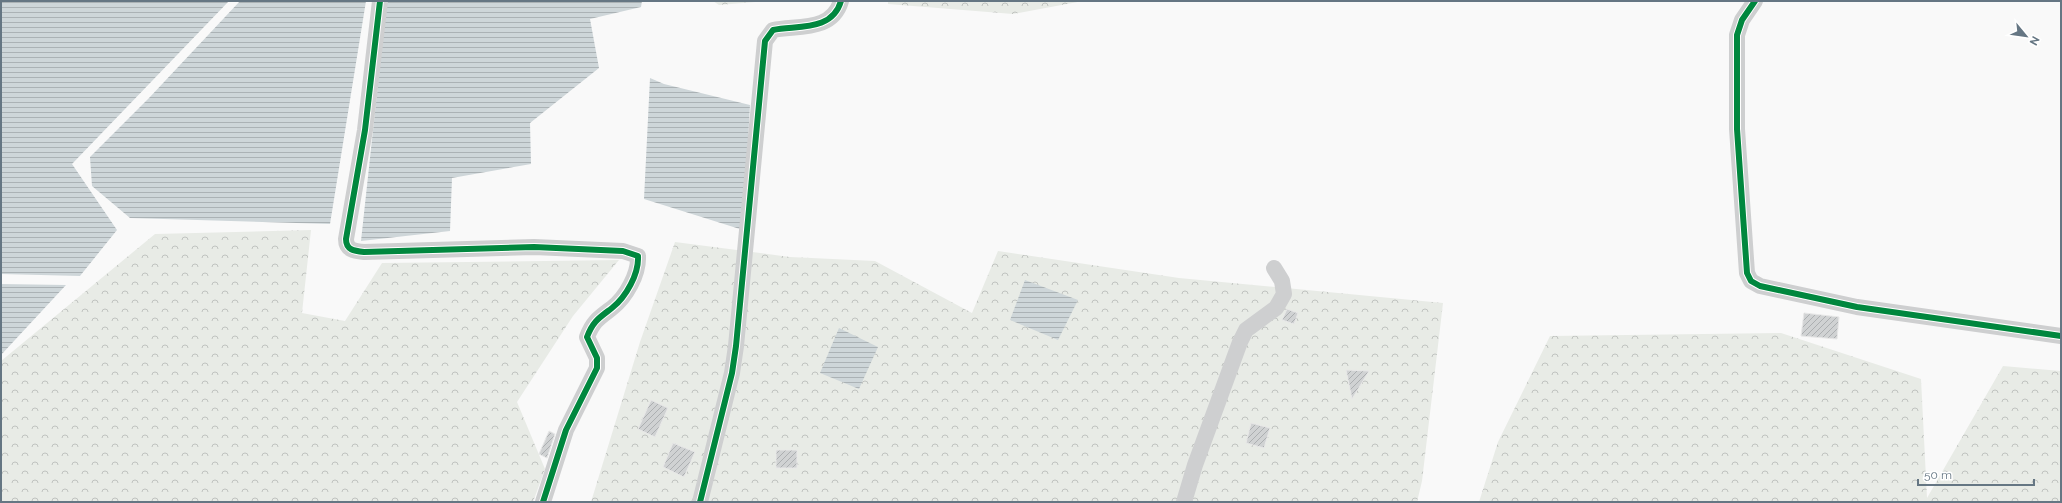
<svg xmlns="http://www.w3.org/2000/svg" width="2062" height="503" viewBox="0 0 2062 503" font-family="Raleway,sans-serif">
  <defs>
    <pattern id="forest-crowns" width="20" height="18" patternUnits="userSpaceOnUse"><rect width="20" height="18" fill="#e8ebe6"/><path d="M2 6a3 3 0 1 1 6 0M12 15a3 3 0 1 1 6 0" fill="none" stroke="#c0c3c0"/></pattern>
    <pattern id="water-rules" width="6" height="5" patternUnits="userSpaceOnUse"><rect width="6" height="5" fill="#ced6d9"/><path d="M0 2.5h6" fill="none" stroke="#abb2b5"/></pattern>
    <pattern id="building-hatch" width="6" height="6" patternUnits="userSpaceOnUse"><rect width="6" height="6" fill="#d0d2d3"/><path d="M-1 1l2-2M0 6l6-6M5 7l2-2" fill="none" stroke="#acafb1"/></pattern>
  </defs>
  <rect width="100%" height="100%" fill="#f9f9f9"/>
  <path fill="url(#forest-crowns)" d="M713,1H768L719,5Z
    M888,1H1083L1013,14L888,4Z
    M311,230L302,313L345,321L382,263L619,260L573,316L517,402L545,469L533,502H1V361L155,234Z
    M675,242L790,257L875,261L972,313L998,251L1179,278L1443,303L1422,481L1417,502H591L640,342Z
    M1781,333L1921,379L1927,498L2003,366L2061,371V502H1479L1498,442L1550,336Z"/>
  <path fill="url(#water-rules)" d="M1,1H229L72,164L117,230L80,276L1,274Z
    M240,1H366L330,224L130,218L92,186L90,157L149,98Z
    M387,1H642L641,7L590,19L599,68L530,123L531,164L452,178L450,231L361,241Z
    M650,78L664,84L750,105L743,230L644,199Z
    M1025,280L1078,300L1058,340L1010,320Z
    M1,284L66,285L1,355Z
    M839,328L878,347L859,389L820,373Z"/>
  <path fill="url(#building-hatch)" stroke="#e8e8e8" d="M1287,309L1298,313L1294,324L1282,320Z
    M1804,313L1839,317L1837,339L1801,336Z
    M1346,370L1369,371L1352,399Z
    M651,400L668,408L655,437L638,429Z
    M1251,423L1270,428L1264,448L1246,443Z
    M549,431L555,434L547,458L539,454Z
    M673,443L695,452L684,477L663,467Z
    M776,450H797V468H776Z"/>
  <g fill="none" stroke-linecap="round" stroke-linejoin="round">
    <path stroke="#cecfd0" stroke-width="16" d="M380,1L365,130L346,239C346,250 354,251 364,252L534,247L623,251L638,256C639,274 626,297 612,308C599,318 593,321 587,337L597,358V368L566,430L543,502
      M1755,1L1742,20L1737,35V129L1747,273L1751,281L1760,286L1857,307L2061,336
      M700,502L732,373L736,346L765,41L773,30C797,25 832,32 841,1
      M1184,502L1195,465L1240,342L1246,330L1276,308L1284,294L1282,281L1274,268"/>
    <defs>
      <path id="cycleway" d="M380,1L365,130L346,239C346,250 354,251 364,252L534,247L623,251L638,256C639,274 626,297 612,308C599,318 593,321 587,337L597,358V368L566,430L543,502
        M1755,1L1742,20L1737,35V129L1747,273L1751,281L1760,286L1857,307L2061,336
        M700,502L732,373L736,346L765,41L773,30C797,25 832,32 841,1"/>
    </defs>
    <use href="#cycleway" stroke="#fff" stroke-width="8"/>
    <use href="#cycleway" stroke="#00873e" stroke-width="6"/>
  </g>
  <rect width="2062" height="503" fill="none" stroke="#657683" stroke-width="4"/>
  <g transform="translate(2026 36) rotate(119)" stroke="#ffffff" stroke-width="3" paint-order="stroke">
  <path d="M0-3L7 15L0 10L-7 15Z" fill="#657683"/>
  <text y="-6" font-size="11" font-weight="bold" text-anchor="middle" fill="#657683">N</text>
  </g>
  <path d="M1918 479v6h116v-6" fill="none" stroke="#657683" stroke-width="2"/>
  <text x="1924" y="479" font-size="12" fill="#657683" stroke="#ffffff" stroke-width="3" paint-order="stroke">50 m</text>
</svg>
